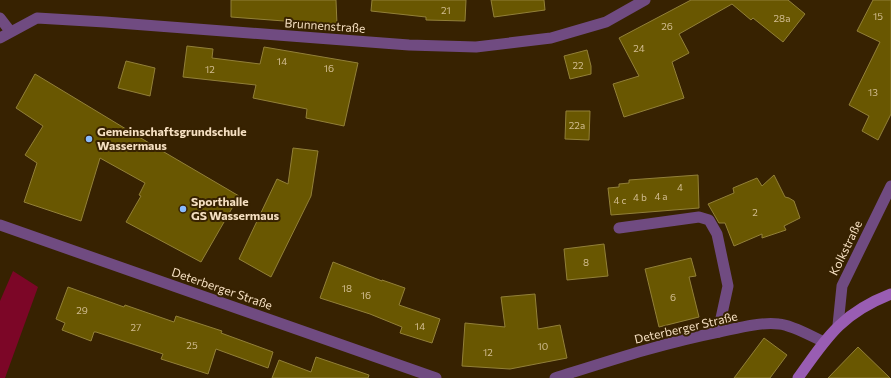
<svg xmlns="http://www.w3.org/2000/svg" width="891" height="378" viewBox="0 0 891 378" font-family="Commissioner,sans-serif">
  <rect width="100%" height="100%" fill="#372201"/>
  <path fill="#7c0627" d="M13,271L38,287L5,378H0V301Z"/>
  <path fill="#695701" stroke="#928038" d="M231,0H336L337,25L231,17Z
    M372,0H466L465,21L426,20V17L371,11Z
    M491,0H544L545,10L494,17Z
    M691,0H788L805,14L783,42L753,18L751,20L732,4L679,34L689,53L672,62L684,98L624,117L613,84L639,76L619,38Z
    M873,0H891V114L878,140L862,131L869,116L849,105L880,42L857,31Z
    M187,46L213,49L212,58L260,64L264,47L358,63L344,126L306,118L307,109L253,98L256,85L183,77Z
    M587,50L591,66V74L570,79L564,56Z
    M126,61L155,68L150,96L118,88Z
    M35,74L164,152L239,196L201,262L126,222L141,196L139,195L145,183L100,158L81,221L24,202L37,163L25,155L43,126L16,108Z
    M566,111H590L589,140L565,139Z
    M293,148L318,151L311,196L271,277L239,259L277,179L288,184Z
    M698,175L699,208L611,215L608,188L619,187V184L629,183V180Z
    M774,175L785,197L789,198L794,201L800,218L784,226L786,230L762,238V234L734,246L725,223H719L708,204L734,193L733,188L757,178L762,186Z
    M604,244L608,276L567,280L564,249Z
    M691,258L696,276L689,277L699,317L659,327L645,269Z
    M333,262L382,281V280L405,288L399,305L440,319L432,343L400,333L402,327L370,314L320,298Z
    M68,287L124,307L125,305L174,322L176,316L222,331L221,333L273,352L268,368L216,349L208,374L161,359L163,354L96,332H94L91,341L62,330L65,323L56,319Z
    M535,294L538,329L560,325L567,358L510,369L462,366L465,323L505,327L501,297Z
    M764,338L787,355L770,378H734Z
    M858,347L890,378H828Z
    M316,357L369,375L368,378H272L279,360L311,372Z"/>
  <g fill="none" stroke-linecap="round" stroke-linejoin="round">
    <path stroke="#704b81" stroke-width="11" d="M0,18L10,31
      M619,228L699,217L709,220L717,234L728,286L718,332"/>
    <path stroke="#704b81" stroke-width="11" d="M0,38L37,18L105,22L409,45L476,47L551,38L606,22L645,0
      M0,225L436,378
      M838,325L842,286L891,186
      M555,378C609,361 663,343 719,332C738,328 759,322 779,324C792,325 811,336 824,342"/>
    <path stroke="#995db3" stroke-width="11" d="M798,378C827,337 842,313 891,294"/>
  </g>
  <g fill="#88bbfc" stroke="#372201" stroke-width="1.5">
    <circle cx="89" cy="139" r="4"/>
    <circle cx="183" cy="209" r="4"/>
  </g>
  <g text-anchor="middle" stroke-width="4" stroke-linejoin="round" paint-order="stroke">
    <g font-size="10" fill="#d2bd91">
      <text x="446" y="14">21</text>
      <text x="878" y="20">15</text>
      <text x="782" y="22">28a</text>
      <text x="667" y="30">26</text>
      <text x="639" y="52">24</text>
      <text x="282" y="65">14</text>
      <text x="578" y="69">22</text>
      <text x="329" y="72">16</text>
      <text x="210" y="73">12</text>
      <text x="873" y="96">13</text>
      <text x="577" y="129">22a</text>
      <text x="680" y="191">4</text>
      <text x="661" y="200">4 a</text>
      <text x="640" y="201">4 b</text>
      <text x="620" y="204">4 c</text>
      <text x="755" y="216">2</text>
      <text x="586" y="266">8</text>
      <text x="347" y="292">18</text>
      <text x="366" y="299">16</text>
      <text x="673" y="301">6</text>
      <text x="82" y="314">29</text>
      <text x="420" y="330">14</text>
      <text x="136" y="331">27</text>
      <text x="192" y="349">25</text>
      <text x="543" y="350">10</text>
      <text x="488" y="356">12</text>
    </g>
    <g font-size="12" fill="#f5dfc1" stroke="#372201">
      <text transform="translate(325 26) rotate(4)" y="4">Brunnenstraße</text>
      <text transform="translate(846 248) rotate(-64)" y="4">Kolkstraße</text>
      <text transform="translate(222 289) rotate(19)" y="4">Deterberger Straße</text>
      <text transform="translate(686 328) rotate(-13)" y="4">Deterberger Straße</text>
    </g>
    <g font-size="12" font-weight="bold" fill="#f5dfc1" stroke="#372201" text-anchor="start">
      <text x="97" y="136">Gemeinschaftsgrundschule<tspan x="97" dy="14">Wassermaus</tspan></text>
      <text x="191" y="206">Sporthalle<tspan x="191" dy="14">GS Wassermaus</tspan></text>
    </g>
  </g>
</svg>
